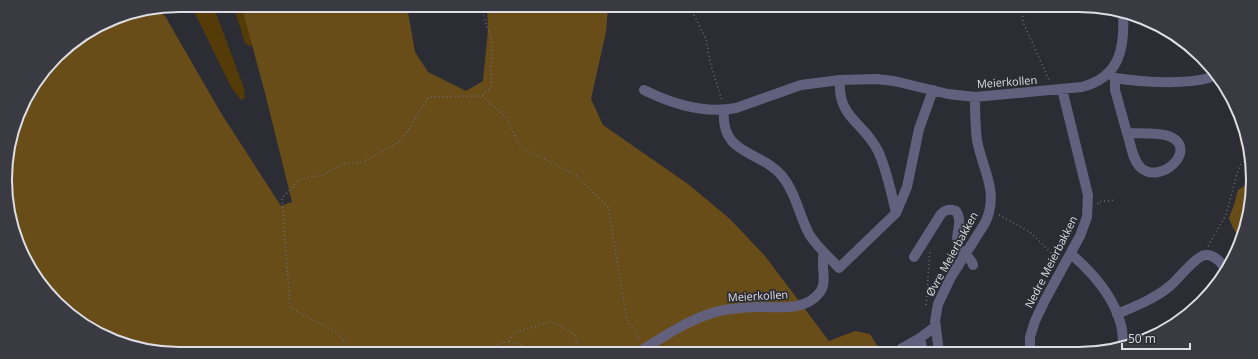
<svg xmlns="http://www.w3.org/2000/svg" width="1258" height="359" viewBox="0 0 1258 359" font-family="'Open Sans',sans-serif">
  <rect width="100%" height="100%" fill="#2c2c35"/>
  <path fill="#543b07" d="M191,5H213L244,88L245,98L241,100L231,87Z
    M233,5H244L254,41L252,45L249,46L245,43Z
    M1240,133H1244L1250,146H1240Z"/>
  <path fill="#684d19" d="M248,5L407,6L415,52L428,72L466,91L483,81L488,30L487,6L608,7L606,32L591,99L603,125L688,184L730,219L765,256L829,341L855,331L870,334L881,352L146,351L92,331L41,286L11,225L5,168L23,103L64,48L113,18L156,10L165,16L221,113L281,206L292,202L265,93L243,12Z
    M1244,186L1247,187L1250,190V213L1240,240L1232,226L1229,218L1234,205L1238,190Z"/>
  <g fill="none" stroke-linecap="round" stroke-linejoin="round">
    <path stroke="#6d6d75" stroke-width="1.5" stroke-dasharray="1 3" stroke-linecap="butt" d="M693,7L694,15L706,39L711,66L722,100
      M1022,8L1023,22L1049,80
      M482,96L507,118L520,147L576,175L608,207L627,319L640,340
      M1246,158L1247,140
      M1098,204V202L1115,200
      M999,215L1030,232L1057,259
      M1208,246L1226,215L1238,170L1241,164L1250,156
      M926,305L930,249
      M509,341L540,351
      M350,351L338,333L290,308L282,198L300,179L323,175L342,164L363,162L401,141L429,97L482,96L491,87L492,41L480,6
      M478,351L509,341L514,333L552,321L574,334L581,352"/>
    <path stroke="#62607c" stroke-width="10" d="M1109,73L1115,78V90L1127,133C1139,134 1160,132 1171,137C1198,150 1161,185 1141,168C1132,160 1131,144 1127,133
      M1115,78C1142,82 1182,85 1209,78
      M840,80C837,118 864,122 878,151C887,170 891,192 896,213
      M644,90C672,104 704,114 736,108L801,85L840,80L876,79L894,81L948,94L975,97L1082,87C1120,77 1125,48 1123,13
      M724,110C720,156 761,150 782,176C796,193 799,215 809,234C817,247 829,257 839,268L896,213L907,187L919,129L933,90
      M1071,254C1092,272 1114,297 1121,325C1123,332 1123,339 1123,347
      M914,257L941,214C946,209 950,209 956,211C964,223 954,233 958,246C960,254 971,256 973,265
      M1117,314C1136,306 1154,299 1170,286C1178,279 1193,260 1202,256C1212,252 1222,262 1226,271
      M920,338L923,352
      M639,352C665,336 693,316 724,310C736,308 748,307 760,307C781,307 806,311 820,292C828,281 820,266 824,253
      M898,352L902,348L920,338L936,326
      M939,352L935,321L938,304L951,277L985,223C1000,192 982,169 977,140C975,125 975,111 975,97
      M1030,352V337L1035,321L1045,300L1080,236L1087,217L1088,195L1062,89"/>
  </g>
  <g text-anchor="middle" stroke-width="3.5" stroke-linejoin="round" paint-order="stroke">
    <g font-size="11" fill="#dedee4" stroke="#2c2c35">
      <text transform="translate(1007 82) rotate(-4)" y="4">Meierkollen</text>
      <text transform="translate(952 254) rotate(-61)" y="4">Øvre Meierbakken</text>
      <text transform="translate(1051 262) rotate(-63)" y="4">Nedre Meierbakken</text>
      <text transform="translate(758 296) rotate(-3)" y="4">Meierkollen</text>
    </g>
  </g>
  <path d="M0 0H1258V359H0ZM179 12H1079A167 167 0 0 1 1246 179V180A167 167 0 0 1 1079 347H179A167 167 0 0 1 12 180V179A167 167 0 0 1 179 12Z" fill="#3a3a43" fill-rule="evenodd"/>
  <path fill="none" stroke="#dedee4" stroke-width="2" d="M179 12H1079A167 167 0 0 1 1246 179V180A167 167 0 0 1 1079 347H179A167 167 0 0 1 12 180V179A167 167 0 0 1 179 12Z"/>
  <path d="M1122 343v6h68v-6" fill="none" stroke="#dedee4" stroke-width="2"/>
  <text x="1128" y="343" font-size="12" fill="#dedee4" stroke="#2c2c35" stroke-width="3" paint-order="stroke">50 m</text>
</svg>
